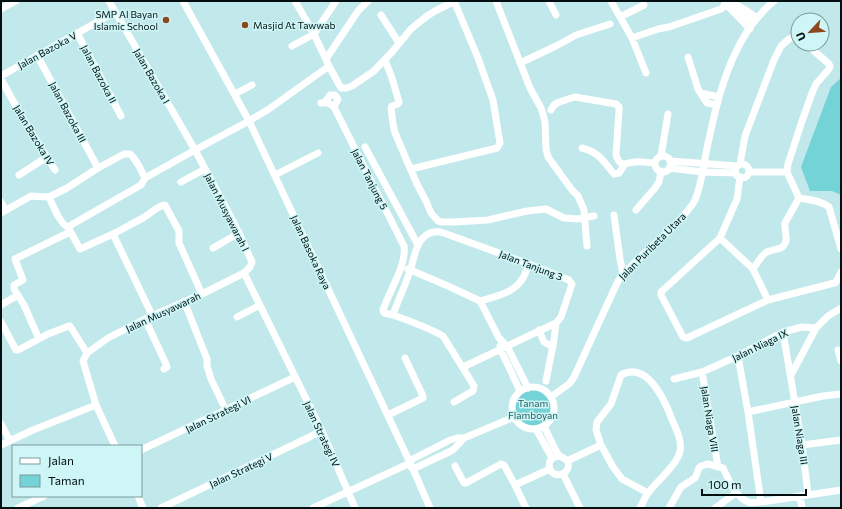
<svg xmlns="http://www.w3.org/2000/svg" width="842" height="509" viewBox="0 0 842 509" font-family="Commissioner,sans-serif">
  <rect width="100%" height="100%" fill="#c1e8ea"/>
  <path fill="#74d3d7" d="M841,78V195L832,191H810L801,167L831,87Z
    M512 408a21 21 0 1 1 42 0a21 21 0 1 1-42 0Z"/>
  <g fill="none" stroke-linecap="round" stroke-linejoin="round">
    <path stroke="#fff" stroke-width="7" d="M109,1L195,150L225,206L239,233L252,262L250,267L244,273L202,294L145,319L108,338L87,353L83,361L96,405L115,446
      M183,1L249,121L413,469L430,508
      M295,1L314,34L329,66
      M496,1L530,88L541,108L543,114L545,122L546,149L548,157L572,190L578,196L584,210L587,246
      M549,1L556,15
      M611,1L632,38L646,73
      M732,1L740,13L753,23
      M725,3L750,29
      M733,3L744,9L757,18
      M1,9L16,1
      M381,15L399,43
      M620,17L644,5
      M77,33L121,116
      M632,38L658,29L669,27L721,9L724,6L725,1
      M292,46L314,34L336,1
      M37,55L98,168
      M688,57L698,89L707,103L717,105
      M326,59L358,11L368,1
      M385,60L392,78L399,102L398,104L392,106L391,108L393,124L395,133L417,184L426,201L431,213L438,221L442,222H454L488,220L527,211L546,209L564,218L578,219L594,216
      M520,63L556,46L576,35L610,24
      M1,76L115,12
      M1,79L22,117L55,170
      M701,93L719,97
      M235,94L252,85
      M325,102L330,95H335L338,99L334,107
      M321,103C326,102 330,103 334,107L366,171L404,246C407,265 389,291 383,310L384,313L393,315
      M551,110L554,105L557,103L568,99L575,97L616,104L619,107V111L616,154C619,168 626,163 635,162C642,161 649,163 655,163
      M365,147L418,245
      M582,148C599,152 604,162 614,174L619,173L625,164
      M661,156L668,114
      M655 164a8 8 0 1 1 16 0a8 8 0 1 1-16 0Z
      M670,161L737,166
      M735 171a7 7 0 1 1 14 0a7 7 0 1 1-14 0Z
      M740,164L745,136L774,60L781,46L789,39L794,37L798,38
      M669,168L703,172L736,173
      M411,169L497,148L500,143L493,100L478,58L454,1
      M749,172H787L788,164L801,124L812,93L816,84L829,69L830,66L829,64L806,44
      M787,172L799,198C809,200 821,200 829,207L841,249
      M19,175L47,157
      M275,175L318,153
      M740,177L737,199L720,238L661,292V295L683,337L687,338L768,300L834,283L836,282L841,272
      M181,182L205,169
      M49,197C54,207 59,223 69,228
      M1,202L6,210
      M636,210L655,188L659,182L661,171
      M1,213L31,196L47,197L51,196L67,188L98,168L124,154H130L133,157L139,166L145,178
      M614,215L620,259L623,274
      M113,234C123,229 133,223 143,218C150,214 157,206 165,205L179,231V243L202,294
      M720,238L753,269L768,300
      M213,248L239,233
      M408,269L448,286L480,301L499,338L507,346L528,388
      M753,269C757,264 762,254 767,252C775,248 783,251 786,241C787,235 784,229 785,223L799,198
      M244,273L322,431L355,508
      M184,301L207,359V366L211,379L223,404
      M480,301C496,296 516,293 524,276C526,272 527,268 529,264
      M1,305L18,295
      M152,315L113,234L80,249L69,229L71,225L141,185L145,178L195,150L249,121L269,109L329,66L341,88H346L352,86L374,71L392,52L411,29L427,16L435,11L455,1
      M237,317L260,305
      M145,319L166,364L167,367L164,369
      M1,322L16,350H18L39,339L48,334L69,326H70L87,353
      M539,330L544,342L553,347
      M783,332L802,445L808,494
      M39,339L24,305L14,289V285L23,280L15,259L70,232
      M500,346V349L507,363L520,391
      M838,350L841,361
      M738,356L748,412L761,502
      M702,372L718,467
      M791,375L816,328L828,316L841,308
      M674,379L702,372L738,356L783,332L802,327L816,328
      M546,381L554,340L556,323
      M512 408a21 21 0 1 1 42 0a21 21 0 1 1-42 0Z
      M551,397L570,383L574,377L618,281C637,256 664,239 684,215C688,210 692,206 695,200C701,186 703,169 706,153C715,110 724,67 748,30C756,19 764,9 774,1
      M454,402L471,392L473,391L474,386L443,336C427,327 410,321 393,315C398,300 405,286 410,271C414,261 414,248 422,239C427,233 433,231 441,232L529,264L569,280L572,284L561,317L556,323L463,367
      M748,412L823,396L841,394
      M388,415L423,398V396L405,358
      M1,424L10,441
      M544,426C547,432 556,453 560,456C565,459 570,460 568,468C567,471 565,473 562,474C549,479 542,457 560,456
      M536,429L552,458
      M1,445L33,430L96,405
      M601,445L613,467L622,479L648,493
      M802,445L841,440
      M141,450L295,377
      M567,461L601,445L596,430L597,422L611,404L621,375C648,360 666,403 673,422C677,431 682,441 680,451C678,464 657,481 649,492C645,496 643,503 640,508
      M455,466L463,481L464,483H466L501,464L504,465L515,485L526,508
      M411,467L413,469L451,451L455,448L464,438
      M563,474L580,508
      M515,485L550,469
      M138,496L143,508
      M800,496L802,508
      M18,508L44,496
      M161,508L322,431
      M313,508L408,464L409,461L450,440L457,438H464L514,417
      M669,508L681,487L695,478L699,468L701,466L708,464L723,468C729,480 735,497 748,502C752,503 757,502 761,502L841,490
      M715,508L736,493"/>
  </g>
  <g fill="#8d481e" stroke="#cef6f7" stroke-width="1.5">
    <circle cx="166" cy="20" r="4"/>
    <circle cx="245" cy="25" r="4"/>
  </g>
  <g text-anchor="middle" stroke-width="3" stroke-linejoin="round" paint-order="stroke">
    <g font-size="10" fill="#030f10" stroke="#cef6f7" text-anchor="end">
      <text x="158" y="18">SMP Al Bayan<tspan x="158" dy="12">Islamic School</tspan></text>
      <text x="253" y="29" text-anchor="start">Masjid At Tawwab</text>
    </g>
    <g font-size="10" fill="#030f10" stroke="#cef6f7">
      <text transform="translate(47 50) rotate(-29)" y="4">Jalan Bazoka V</text>
      <text transform="translate(99 74) rotate(62)" y="4">Jalan Bazoka II</text>
      <text transform="translate(152 76) rotate(60)" y="4">Jalan Bazoka I</text>
      <text transform="translate(68 112) rotate(62)" y="4">Jalan Bazoka III</text>
      <text transform="translate(34 135) rotate(59)" y="4">Jalan Bazoka IV</text>
      <text transform="translate(370 179) rotate(63)" y="4">Jalan Tanjung 5</text>
      <text transform="translate(227 212) rotate(63)" y="4">Jalan Musyawarah I</text>
      <text transform="translate(652 246) rotate(-45)" y="4">Jalan Puribeta Utara</text>
      <text transform="translate(311 252) rotate(65)" y="4">Jalan Basoka Raya</text>
      <text transform="translate(531 265) rotate(21)" y="4">Jalan Tanjung 3</text>
      <text transform="translate(163 312) rotate(-25)" y="4">Jalan Musyawarah</text>
      <text transform="translate(760 345) rotate(-26)" y="4">Jalan Niaga IX</text>
      <text transform="translate(218 414) rotate(-26)" y="4">Jalan Strategi VI</text>
      <text transform="translate(710 419) rotate(81)" y="4">Jalan Niaga VIII</text>
      <text transform="translate(322 434) rotate(65)" y="4">Jalan Strategi IV</text>
      <text transform="translate(800 435) rotate(81)" y="4">Jalan Niaga III</text>
      <text transform="translate(241 470) rotate(-25)" y="4">Jalan Strategi V</text>
    </g>
    <g font-size="10" fill="#235e60" stroke="#cef6f7">
      <text x="533" y="407">Tanam<tspan x="533" dy="12">Flamboyan</tspan></text>
    </g>
  </g>
  <rect width="842" height="509" fill="none" stroke="#030f10" stroke-width="4"/>
  <rect x="12" y="445" width="130" height="52" fill="#cef6f7" stroke="#7d9a9b"/>
  <rect x="20" y="458" width="20" height="6" fill="#ffffff" stroke="#7d9a9b"/>
  <text x="48" y="465" font-size="12" fill="#030f10">Jalan</text>
  <rect x="20" y="475" width="20" height="12" fill="#74d3d7" stroke="#7d9a9b"/>
  <text x="48" y="485" font-size="12" fill="#030f10">Taman</text>
  <g transform="translate(810 32) rotate(244)"><circle r="19" fill="#cef6f7" stroke="#7d9a9b"/>
  <path d="M0-3L7 15L0 10L-7 15Z" fill="#8d481e"/>
  <text y="-6" font-size="11" font-weight="bold" text-anchor="middle" fill="#030f10">U</text>
  </g>
  <path d="M702 489v6h104v-6" fill="none" stroke="#030f10" stroke-width="2"/>
  <text x="708" y="489" font-size="12" fill="#030f10" stroke="#cef6f7" stroke-width="3" paint-order="stroke">100 m</text>
</svg>
